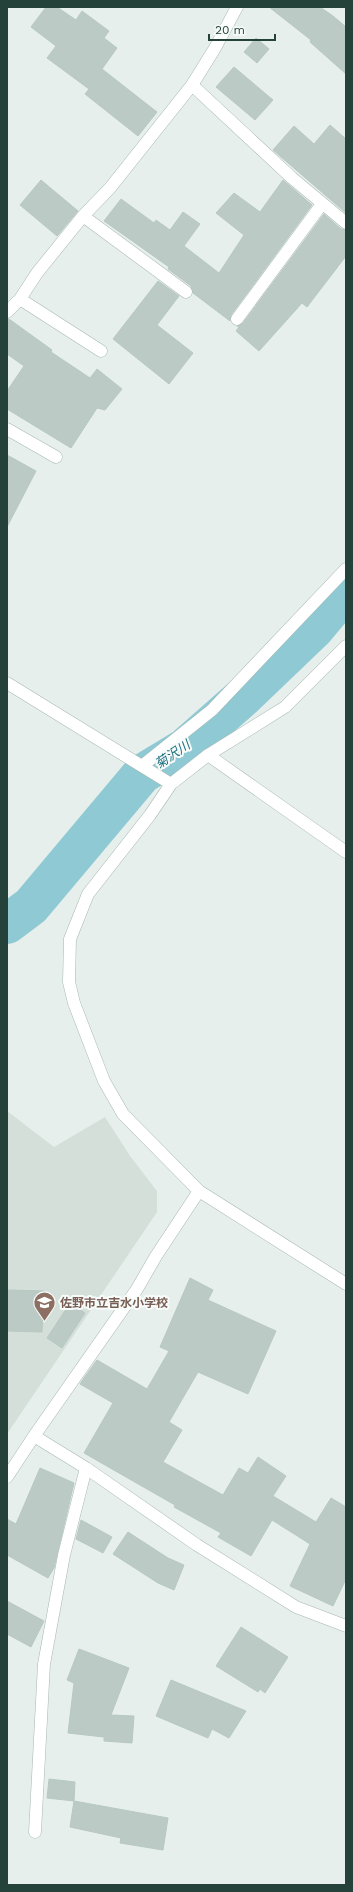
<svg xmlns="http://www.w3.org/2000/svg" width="353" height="1892" viewBox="0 0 353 1892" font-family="'Work Sans','Noto Sans JP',sans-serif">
  <rect width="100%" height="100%" fill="#e6efeb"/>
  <path fill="#d4dfda" d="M7,1111L54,1147L105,1117L130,1156L157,1191V1212L7,1434Z"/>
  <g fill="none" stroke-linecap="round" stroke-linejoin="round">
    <path stroke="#8ec9d4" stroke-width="40" d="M7,924L31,906L142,774L185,748L243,697L314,629L346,591"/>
  </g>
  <path fill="#bbcac4" stroke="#b8c9c2" d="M46,7H57L76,20L82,11L109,31L104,38L117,48L102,69L157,112L138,136L85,94L89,89L47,58L56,46L31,27Z
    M269,7H320L333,16L346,27V74L310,42L311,40Z
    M256,38L269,49L257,63L244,52Z
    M234,67L273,100L255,120L216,87Z
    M330,125L346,139V213L273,150L294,126L314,144Z
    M41,180L78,211L57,236L20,205Z
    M283,180L312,205L231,315L230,321L193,293L191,286L168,269L169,267L104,221L121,199L154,223L156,220L170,230L183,212L200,224L184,246L219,273L244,235L216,213L234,193L260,212Z
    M324,214L341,229L346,230V256L307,307L302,303L259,351L236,331L239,327L237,326L243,323Z
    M158,281L179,296L157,325L193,353L169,384L113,339Z
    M7,319H9L52,350L51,352L90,378L97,369L122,389L105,410L97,408L71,448L7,409V391L24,366L7,354Z
    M7,455L36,471L7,527Z
    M190,1278L213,1290L208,1300L276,1331L248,1394L198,1372L169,1422L182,1430L163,1462L223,1495L239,1468L248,1473L258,1457L286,1476L273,1496L316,1522L331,1498L346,1507V1579L333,1606L290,1586L310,1544L272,1520L251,1556L218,1537L221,1533L174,1507L175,1505L84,1453L113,1403L80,1384L84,1378L97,1360L147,1389L169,1351L160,1347Z
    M7,1290L44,1291L42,1332L7,1331Z
    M70,1303L85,1313L62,1348L47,1338Z
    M40,1468L74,1483L54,1568L48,1578L7,1555V1519L16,1524Z
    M81,1520L112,1537L103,1553L76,1539Z
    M128,1532L168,1558L184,1565L174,1590L158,1583L113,1554Z
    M7,1601L44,1621L31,1647L7,1634Z
    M241,1627L288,1657L265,1693L260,1689L258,1692L216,1666Z
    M79,1649L129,1668L111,1715L134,1716L132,1743L104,1741V1737L68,1733L74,1683L67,1680Z
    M171,1680L246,1711L229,1738L212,1729L208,1738L156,1716Z
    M49,1779L75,1782L74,1801L47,1798Z
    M74,1801L168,1818L163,1850L120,1843L121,1838L70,1827Z"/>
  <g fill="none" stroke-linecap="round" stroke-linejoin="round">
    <defs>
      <path id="street" d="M192,85L292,178L346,223
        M83,216L186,292
        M20,299L101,351
        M7,312L20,299L37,273L83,216L110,188L192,85L215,48L237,7
        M237,319L322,204
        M7,429L56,457
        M346,646L285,707L208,755L171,784L150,815L88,894L70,939L69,982L74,1003L104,1081L123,1114L199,1191L346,1284
        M7,683L171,784
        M208,755L346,852
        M142,766L212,710L346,569
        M34,1436L86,1468L197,1545L296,1607L346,1626
        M7,1477L34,1436L137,1289L156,1256L199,1191
        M35,1832L44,1664L64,1555L86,1468"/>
    </defs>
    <use href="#street" stroke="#a8b8b2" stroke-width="13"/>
    <use href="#street" stroke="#fff" stroke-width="12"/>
  </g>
  <defs>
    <symbol id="school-pin" viewBox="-11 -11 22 30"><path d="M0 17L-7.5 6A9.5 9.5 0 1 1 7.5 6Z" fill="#8d6e63" stroke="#f7fbf9"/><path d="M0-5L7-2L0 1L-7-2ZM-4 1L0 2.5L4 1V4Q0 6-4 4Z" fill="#fff"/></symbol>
  </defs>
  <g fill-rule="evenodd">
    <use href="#school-pin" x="32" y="1290" width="25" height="34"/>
  </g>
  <g text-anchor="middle" stroke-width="4" stroke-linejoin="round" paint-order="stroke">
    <g font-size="12" font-weight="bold" fill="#785e54" stroke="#f7fbf9" text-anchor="start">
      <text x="60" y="1307">佐野市立吉水小学校</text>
    </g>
    <g font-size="13" font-style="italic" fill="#1c6f80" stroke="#f7fbf9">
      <text transform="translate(172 754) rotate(-34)" y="5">菊沢川</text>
    </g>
  </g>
  <rect width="353" height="1892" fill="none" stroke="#24423a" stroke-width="16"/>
  <path d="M209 34v6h66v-6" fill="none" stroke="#24423a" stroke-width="2"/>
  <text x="215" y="34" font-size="12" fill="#24423a" stroke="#f7fbf9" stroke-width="3" paint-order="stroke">20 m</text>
</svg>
